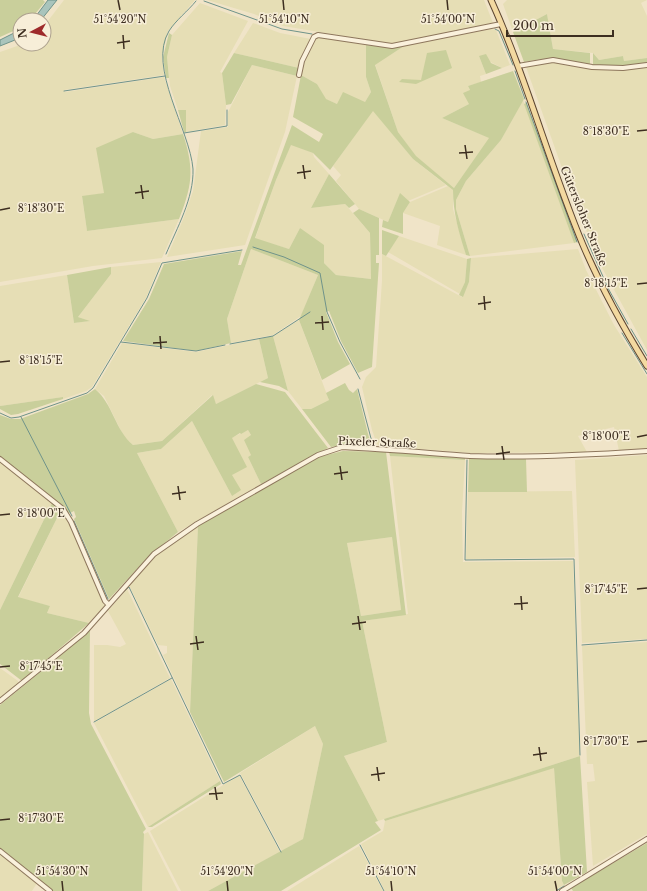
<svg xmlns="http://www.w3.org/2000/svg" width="647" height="891" viewBox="0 0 647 891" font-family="'Libre Baskerville',serif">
  <rect width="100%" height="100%" fill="#f0e4c8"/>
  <path fill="#e6deb5" d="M64,0H195L168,31L162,57L164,75L64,90L65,92L164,77L183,134L153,139L133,132L104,193L82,197L87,231L179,219L162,258L93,266L0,282V52L23,44H44V26Z
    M207,0H484L493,23L392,44L283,26L254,14Z
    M507,0H647L641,3L647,16V58L624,61L623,56L599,60L593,53L553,49L547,14L513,32L503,4Z
    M200,3L248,21L220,72L222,73L226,105L225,125L186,132V110H178L170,86L167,57L172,35Z
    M253,23L280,33L311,39L299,68L234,53Z
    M491,29L496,30L510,65L502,68L479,56L486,74L480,76L481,82L468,86L470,90L469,104L442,118L490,138L454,188L415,156L398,132L375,64L404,46Z
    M318,37L366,45V77L371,92L365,102L337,104L325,99L317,84L301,75L304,62L315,39Z
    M553,62L602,69L624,70L647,66V350L600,264L571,193L526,67Z
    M252,65L297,76L285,132L245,245L167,257L184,217L193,191L201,131L228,127V112Z
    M523,100L574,243L470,256L456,209V200L466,181L501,140Z
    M373,110L413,159L446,185L408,201L400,194L388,222L359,209L336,181L341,175L333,166Z
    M291,144L313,153L314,157L329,174L311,208L345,204L370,233L371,279L336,275L324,263L300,228L289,249L255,239L276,180Z
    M448,186L453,190V209L466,255L437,245L440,226L403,213L410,202Z
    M399,236L467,259L465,282L460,294L388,252Z
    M251,249L318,275L301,316L273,335L231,343L227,319Z
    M578,249L586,270L614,325L647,377V449L619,451L614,427L578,436L587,452L472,453L380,446L377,444L372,430L362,387L366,377L376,367L382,281V254L462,297L469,282L471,258Z
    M161,262L146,298L92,387L86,391L63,399V397L0,406V286L67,275L74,323L89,321L78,317L111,274V267Z
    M299,320L329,400L311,409H302L288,391L273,336Z
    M259,339L268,378L216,404L212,395L162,441L133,445L124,437L104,396L95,389L122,343L196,352Z
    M192,421L232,496V475L237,449L231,438L248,430L251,435V455L248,457L261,484L178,532L137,453L161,449Z
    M647,455V639L582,643L575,460Z
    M390,456L465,460L462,512L463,562L573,561L580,756L378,821L344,756L387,742L362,621L408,614Z
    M0,461L52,503L0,610Z
    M572,491L575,557L466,559L468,492Z
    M61,510L70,523L105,605L89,623L47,613L50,606L18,598Z
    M198,526L190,712L163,655L167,653V646L158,645L129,585L157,555Z
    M392,537L401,610L361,616L347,543Z
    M127,589L170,678L94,722V645H107L120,647L126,644L108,611Z
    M647,642V834L593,866L587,782L595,781L593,764H587L582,646Z
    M0,668L18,681V684L0,699Z
    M171,679L220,781L148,827L94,723Z
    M315,726L323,744L303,839L282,851L240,773Z
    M554,767L562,881L564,885L554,891H385L361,844L383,831L385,821Z
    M239,775L280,852L208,891H181L150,831Z
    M148,832L178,891H142L144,834Z
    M359,846L383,891H287Z
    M0,853L37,883L32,891H0Z"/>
  <path fill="#c9cf9b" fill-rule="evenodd" d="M0,0H43L45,2L30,20H20V28L0,37Z
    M547,14L553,49L590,53V65C564,60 551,56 524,62L513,32Z
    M169,33L172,35L167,57L169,78H166L163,57Z
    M366,45L393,48L404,46L375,65L398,132L416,156L454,188L489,138L442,118L469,104L463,93L470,90L468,86L513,71L524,99L501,140L466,181L456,200V209L470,256L466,255C459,233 453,213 453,190L413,159L373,111L330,170L313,153L291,145L276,180L255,238L289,249L300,228L324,245V263L336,275L371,279L370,233L353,213L359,209L379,218V255H376V263H379L372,367L358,373L341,341L329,311L326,312L338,342L350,364L322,380L299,320L318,275L251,249L227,319L231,343L196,351L123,341L149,299L164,264L242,251L238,265H241L292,125L319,142L323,134L293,117L301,75L317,84L326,99L337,104L343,92L365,102L371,92L366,77Z
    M446,50L452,68L416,84L399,82L402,79L421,80L427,53Z
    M234,53L299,68L297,76L252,65L231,104L226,105L222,73Z
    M593,53L599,60L623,56L624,61L647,58V63L624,67L593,65Z
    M486,54L491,63L502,68L486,74L479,56Z
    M526,103L577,242L574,243L524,104Z
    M178,110H186V132H184Z
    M133,132L153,139L183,134C194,168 193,184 179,219L87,231L82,196L104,193L96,148Z
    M329,174L355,204L349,208L345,204L311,208Z
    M400,193L410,202L403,213V234L382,227L383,220L388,222Z
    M382,230L399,236L386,256L382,254Z
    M471,258L469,282L463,297L459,295L465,282L467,259Z
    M111,267V274L78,317L90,321L74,323L67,275Z
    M273,336L288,391L279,386L260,382L268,378L259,339Z
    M345,383L349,390L353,393L357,389L371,446L342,445L331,447L302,409H311L329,400L326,393Z
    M256,384L285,392L328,448L261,484L248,457L251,455L244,440L251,435L248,430L241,434L240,433L232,438L247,467L232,475L241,490L232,496L192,421L161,449L137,453L178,532L149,556L109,599L74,519L76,517L74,511L68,514L0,457V415L11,419H20L88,394L95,389C113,404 115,430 133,445L162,441L213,395L216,404Z
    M63,397V399L18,414L11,415L0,409V406Z
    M343,451L386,452L406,615L362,621L387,742L344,756L378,821L375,822L381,830L281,891H208L303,839L323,744L315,726L224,782L190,712L198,526L319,457ZM392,537L401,610L361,616L347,543Z
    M389,452L465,457V460L390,456Z
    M469,459H526L527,492H468Z
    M52,503L61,510L18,597L50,606L47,613L89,623L22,681L0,664V610Z
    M90,629L89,713L91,724L146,829L143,832L144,834L142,891H53L0,849V705L60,656Z
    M580,756L587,872L564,885L562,881L554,768L385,821L384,819Z
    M220,781L221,784L152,827H148Z
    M647,843V891H573L571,888Z"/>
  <path fill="#a9c4bc" stroke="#6f938a" d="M48,0H57L41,20H33Z
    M20,30V38L0,46V40Z"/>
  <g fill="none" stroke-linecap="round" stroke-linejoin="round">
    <path stroke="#6f938a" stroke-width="1" d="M204,1L282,29L312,34
      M495,29L499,31L513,65
      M515,71L525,99
      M64,91L165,76
      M526,102L577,242
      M184,133L227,126V110
      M584,234L609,290L628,324
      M253,247L284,257L320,273L327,312L340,342L360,379
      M166,254C177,228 194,198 193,169C190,130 147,67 169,31C176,20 188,11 196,1
      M631,329L647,356
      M622,333L647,374
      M121,342L196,351L225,345
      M230,344L273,336L310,312
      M358,389L373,446
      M0,413L11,418L19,417L87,393L93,388L147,298L162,263L242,250
      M21,417L72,516
      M467,460L465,560L574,559L580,755
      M74,521L108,599
      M120,595L129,587L223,784L240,775L281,852
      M582,645L647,640
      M94,722L172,678
      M360,845L384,891
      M556,891L564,886"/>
    <defs>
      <path id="minor" d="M518,66L553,60L592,67L623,68L647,65
        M299,75L302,61L314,37L318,35L392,46L501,24
        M0,459L63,509L71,522L105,601L108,604
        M0,701L84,633L154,554L197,524L318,455L342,447C385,449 428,453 470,456C529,458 588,455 647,451
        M0,851L50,891
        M562,891L647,839"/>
      <path id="major" d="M491,0C527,79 549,164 583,245C601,287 623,327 647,366"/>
    </defs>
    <use href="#minor" stroke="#8d765c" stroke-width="6"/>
    <use href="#major" stroke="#5b4430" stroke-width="7"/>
    <use href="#minor" stroke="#faf1dc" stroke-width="4"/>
    <use href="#major" stroke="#f3d9a0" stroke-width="5"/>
  </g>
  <path fill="none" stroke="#3d2e20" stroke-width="1.5" d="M118,0L120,10M283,0L284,10M447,0L448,10M123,35L124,49M117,43L130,41M637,131L647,130M465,145L467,159M459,153L473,152M303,165L305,179M297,173L311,171M141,185L143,199M135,193L149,191M0,210L10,208M637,284L647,283M484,296L485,310M478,304L491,302M322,316L323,330M315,323L329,322M160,336L161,349M153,343L167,342M0,362L10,361M637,437L647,435M502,446L504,460M496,454L510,452M340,466L342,480M334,474L348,472M178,486L180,500M172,494L186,492M0,515L10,514M637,589L647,588M521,596L522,610M514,604L528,603M358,616L360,630M352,624L366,622M196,636L198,650M190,644L204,642M0,667L10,666M637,742L647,741M539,747L541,761M533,755L547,753M377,767L379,781M371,775L385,773M215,787L217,800M209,794L223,793M0,820L10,819M62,881L63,891M227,881L228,891M391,881L392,891M555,881L557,891"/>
  <g text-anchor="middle" stroke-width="3" stroke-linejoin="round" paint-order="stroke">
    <g font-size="11" fill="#3d2e20" stroke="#f7eed8">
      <text transform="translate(584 216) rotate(68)" y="4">Gütersloher Straße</text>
      <text transform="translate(377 442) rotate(2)" y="4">Pixeler Straße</text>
    </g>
  </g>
  <g font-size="10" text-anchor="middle" fill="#3d2e20" stroke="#f7eed8" stroke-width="3" stroke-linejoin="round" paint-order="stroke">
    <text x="120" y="23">51°54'20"N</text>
    <text x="284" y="23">51°54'10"N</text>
    <text x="448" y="23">51°54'00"N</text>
    <text x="606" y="135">8°18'30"E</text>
    <text x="41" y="212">8°18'30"E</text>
    <text x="606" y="287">8°18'15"E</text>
    <text x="41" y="364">8°18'15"E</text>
    <text x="606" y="440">8°18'00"E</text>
    <text x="41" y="517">8°18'00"E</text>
    <text x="606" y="593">8°17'45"E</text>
    <text x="41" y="670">8°17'45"E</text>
    <text x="606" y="745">8°17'30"E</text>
    <text x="41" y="822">8°17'30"E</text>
    <text x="62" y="875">51°54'30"N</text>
    <text x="227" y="875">51°54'20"N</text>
    <text x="391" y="875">51°54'10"N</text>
    <text x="555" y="875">51°54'00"N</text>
  </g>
  <g transform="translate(32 32) rotate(263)"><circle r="19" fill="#f7eed8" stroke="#ada18e"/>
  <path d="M0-3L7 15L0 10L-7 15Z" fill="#9e2a2b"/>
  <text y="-6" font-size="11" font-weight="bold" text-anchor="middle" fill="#3d2e20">N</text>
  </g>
  <path d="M507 30v6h106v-6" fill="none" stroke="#3d2e20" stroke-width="2"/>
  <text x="513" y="30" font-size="12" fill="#3d2e20" stroke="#f7eed8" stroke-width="3" paint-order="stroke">200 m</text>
</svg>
